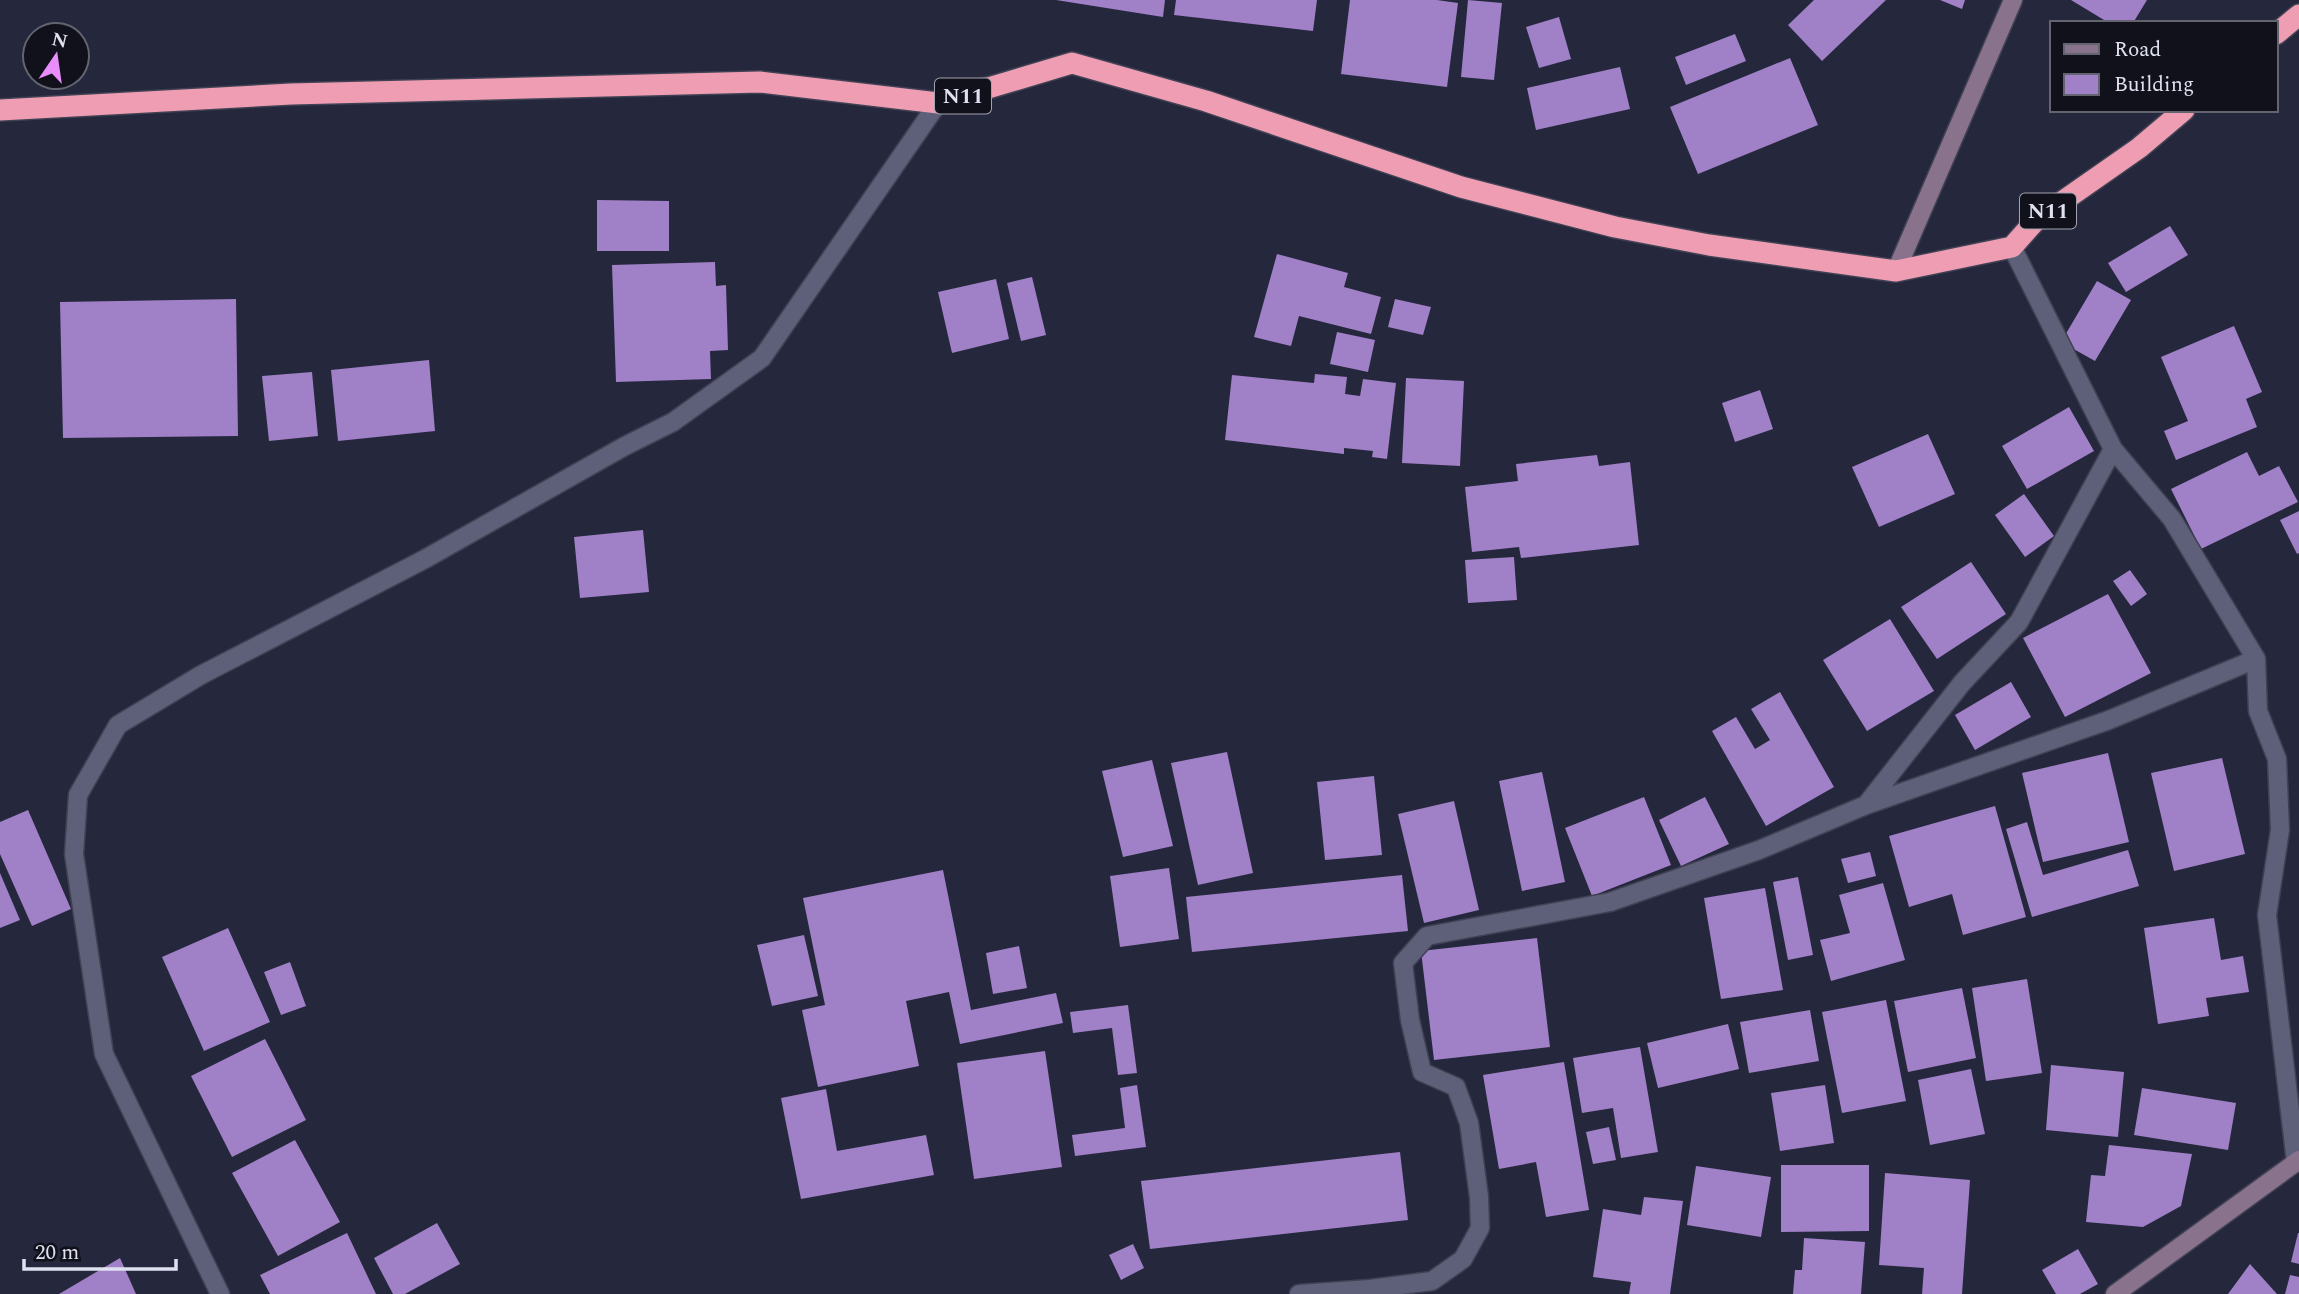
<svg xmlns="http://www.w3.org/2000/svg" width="2299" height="1294" viewBox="0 0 2299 1294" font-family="Spectral,serif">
  <rect width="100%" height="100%" fill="#25273d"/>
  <path fill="#a080c6" d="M1056,0H1165L1163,17Z
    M1176,0H1317L1313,31L1174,15Z
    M1350,0H1437L1458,3L1447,87L1341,74Z
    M1468,0L1502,3L1494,80L1461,77Z
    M1814,0H1886L1822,61L1788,25Z
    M1940,0H1965L1962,9Z
    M2071,0H2147L2133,23H2109Z
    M1559,17L1571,59L1539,68L1526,27Z
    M1735,34L1746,61L1686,85L1675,57Z
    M1790,58L1818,125L1698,174L1670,107Z
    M1620,67L1630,109L1536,130L1527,88Z
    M597,200L669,201V251H597Z
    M2170,226L2188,255L2126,292L2108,263Z
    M1277,254L1348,273L1344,287L1381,297L1371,334L1299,316L1291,346L1254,337Z
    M715,262L716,286L726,285L728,350L710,351L711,379L616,382L612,265Z
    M1032,277L1046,335L1021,341L1007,283Z
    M996,279L1009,339L952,353L938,292Z
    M2097,281L2131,300L2095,361L2061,342Z
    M236,299L238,436L63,438L60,302Z
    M1395,299L1431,307L1423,335L1388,327Z
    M2234,326L2262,392L2246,399L2257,427L2176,460L2164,431L2188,421L2161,357Z
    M1337,332L1375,340L1368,372L1330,364Z
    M429,360L435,431L338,441L331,370Z
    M312,372L318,436L269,441L262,376Z
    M1315,374L1347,377L1345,394L1360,396L1363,379L1396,383L1387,459L1372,457L1373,451L1344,448V454L1225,440L1232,375L1314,383Z
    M1406,378L1464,381L1460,466L1402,463Z
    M1760,390L1773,429L1735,442L1722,403Z
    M2069,407L2094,451L2027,489L2002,446Z
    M1928,434L1955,494L1879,527L1852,467Z
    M2247,452L2259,476L2279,466L2298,502L2201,549L2171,489Z
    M1597,455L1599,466L1630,462L1639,545L1521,558L1519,547L1472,552L1465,487L1518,481L1516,464Z
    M2024,494L2054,536L2025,557L1995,515Z
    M2299,511V553L2297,554L2280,520Z
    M643,530L649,592L580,598L574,537Z
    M1514,557L1517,600L1468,603L1465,560Z
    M1971,562L2006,614L1937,659L1901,607Z
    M2130,570L2147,594L2131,606L2113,581Z
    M2108,594L2151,673L2065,717L2023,638Z
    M1890,619L1934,691L1867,731L1823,660Z
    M2011,682L2031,717L1975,750L1955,715Z
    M1780,692L1834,787L1766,826L1712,731L1736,717L1755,749L1770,740L1751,709Z
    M1227,752L1253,873L1198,885L1171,763Z
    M2108,753L2129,842L2043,862L2022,773Z
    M2222,758L2245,854L2174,871L2151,773Z
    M1152,760L1173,846L1123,857L1102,771Z
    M1542,772L1565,882L1522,891L1499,781Z
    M1374,776L1382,855L1325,860L1317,782Z
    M1644,797L1671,865L1592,896L1565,828Z
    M1705,797L1729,844L1681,866L1659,820Z
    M1454,801L1479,910L1424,923L1398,814Z
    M1995,806L2026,917L1963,935L1952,894L1909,907L1889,836Z
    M28,810L71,909L32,926L0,854V822Z
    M2027,822L2043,875L2128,850L2139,886L2032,917L2006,829Z
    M1870,852L1876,876L1848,883L1841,859Z
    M1169,868L1179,939L1120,947L1110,876Z
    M943,870L971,1010L1056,993L1063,1023L960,1044L949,992L906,1001L919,1066L818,1087L802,1010L825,1005L803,898Z
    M0,873L20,920L0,928Z
    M1402,875L1408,931L1192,952L1186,897Z
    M1798,877L1813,955L1788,960L1773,882Z
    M1883,883L1905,960L1831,981L1820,940L1850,933L1839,895Z
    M1765,888L1783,990L1721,999L1704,898Z
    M2214,918L2221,960L2243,956L2249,992L2206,998L2209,1016L2158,1024L2144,928Z
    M228,928L270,1022L204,1051L162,957Z
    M804,935L818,996L772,1006L757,945Z
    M1537,938L1550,1047L1434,1060L1421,951Z
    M1019,946L1027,988L993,994L986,953Z
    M290,962L306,1006L281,1015L264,972Z
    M2027,979L2042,1073L1986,1081L1972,988Z
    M1962,988L1976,1058L1908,1072L1894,1001Z
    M1886,1000L1906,1101L1842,1113L1822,1012Z
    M1128,1005L1137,1073L1118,1075L1112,1028L1073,1033L1070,1012Z
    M1810,1010L1819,1061L1749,1073L1740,1022Z
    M1728,1024L1739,1069L1658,1088L1647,1043Z
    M265,1039L306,1120L232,1157L191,1076Z
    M1640,1047L1658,1152L1621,1158L1613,1108L1582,1113L1573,1058Z
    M1045,1051L1062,1167L974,1179L957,1063Z
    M1564,1062L1589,1210L1546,1217L1536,1162L1499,1169L1483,1075Z
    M2051,1065L2124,1072L2118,1137L2046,1130Z
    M1971,1069L1985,1134L1930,1145L1918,1080Z
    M1137,1085L1146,1147L1075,1156L1072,1135L1125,1128L1120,1088Z
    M1825,1085L1834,1143L1780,1151L1771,1093Z
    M2142,1088L2236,1103L2228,1150L2134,1135Z
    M826,1089L837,1151L926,1135L934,1175L801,1199L781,1098Z
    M1609,1127L1616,1160L1593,1164L1586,1132Z
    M295,1140L340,1222L278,1256L232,1173Z
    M2109,1145L2192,1154L2181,1206L2143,1227L2086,1222L2091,1175L2105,1176Z
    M1400,1152L1408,1220L1150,1249L1141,1181Z
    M1781,1165H1869V1231L1781,1232Z
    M1696,1166L1771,1177L1761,1237L1687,1225Z
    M1885,1173L1970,1180L1962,1294H1922L1924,1268L1879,1265Z
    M1644,1197L1683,1201L1670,1294H1629L1631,1282L1593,1277L1603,1209L1641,1215Z
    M437,1223L460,1264L405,1294H393L374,1258Z
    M347,1233L376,1294H270L260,1275Z
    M2298,1233H2299V1264L2291,1262Z
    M1804,1238L1865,1242L1861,1294H1793L1795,1270H1802Z
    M1133,1244L1144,1268L1121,1280L1109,1255Z
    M2078,1249L2098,1284L2080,1294H2056L2042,1270Z
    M120,1258L136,1294H59Z
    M2250,1264L2277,1294H2228Z
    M2290,1275L2299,1277V1294H2285Z"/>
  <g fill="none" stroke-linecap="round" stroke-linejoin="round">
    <defs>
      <path id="street" d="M2012,247L2113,449L2172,519L2256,659L2258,711L2277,759L2280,830L2267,915L2296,1163
        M1866,805L1962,683L2019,622L2113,449
        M220,1294L104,1054L74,854L78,795L118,725L201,675L425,559L625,446L673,422L762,358L938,103
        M1299,1294L1370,1289L1432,1281L1463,1259L1480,1228L1479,1197L1469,1123L1456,1087L1422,1072L1410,1020L1403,963L1427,936L1610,902L1759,850L1866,805L2109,720L2256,659"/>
      <path id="secondary" d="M1896,271L2013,0
        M2115,1294L2299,1160"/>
      <path id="highway" d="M2276,34L2299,15
        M0,110L291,94L760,82L938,103L1072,63L1206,101L1461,187L1615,227L1709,245L1896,271L2012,247L2036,220L2139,148L2184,110"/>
    </defs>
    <use href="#street" stroke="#414154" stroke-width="21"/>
    <use href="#secondary" stroke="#414154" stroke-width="21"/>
    <use href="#highway" stroke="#414154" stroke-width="24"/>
    <use href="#street" stroke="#5e607a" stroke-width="18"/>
    <use href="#secondary" stroke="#89728b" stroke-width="18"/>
    <use href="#highway" stroke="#ee9db2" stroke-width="21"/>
  </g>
  <g text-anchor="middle" stroke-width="7" stroke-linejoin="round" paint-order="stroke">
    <g fill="#10111b" stroke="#a1a3b0" stroke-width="2">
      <rect x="935" y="78.5" width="56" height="35" rx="5"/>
      <rect x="2020" y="193.5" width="56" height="35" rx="5"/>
    </g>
    <g font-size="21" font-weight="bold" fill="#dfe1f0">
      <text x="963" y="103">N11</text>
      <text x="2048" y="218">N11</text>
    </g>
  </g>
  <rect x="2050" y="21" width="228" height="91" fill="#10111b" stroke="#636470" stroke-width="2"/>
  <rect x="2064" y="44" width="35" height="10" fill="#89728b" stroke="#636470" stroke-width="2"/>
  <text x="2114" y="56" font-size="21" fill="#dfe1f0">Road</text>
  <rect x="2064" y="74" width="35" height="21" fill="#a080c6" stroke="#636470" stroke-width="2"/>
  <text x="2114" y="91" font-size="21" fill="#dfe1f0">Building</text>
  <g transform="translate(56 56) rotate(13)"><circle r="33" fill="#10111b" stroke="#636470" stroke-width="2"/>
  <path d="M0-5L12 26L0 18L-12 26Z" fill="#ea8dfc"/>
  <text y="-10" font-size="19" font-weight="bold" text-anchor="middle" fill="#dfe1f0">N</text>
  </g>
  <path d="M24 1259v10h152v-10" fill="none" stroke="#dfe1f0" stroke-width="3.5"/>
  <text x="35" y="1259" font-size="21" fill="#dfe1f0" stroke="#10111b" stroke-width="5" paint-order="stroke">20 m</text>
</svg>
